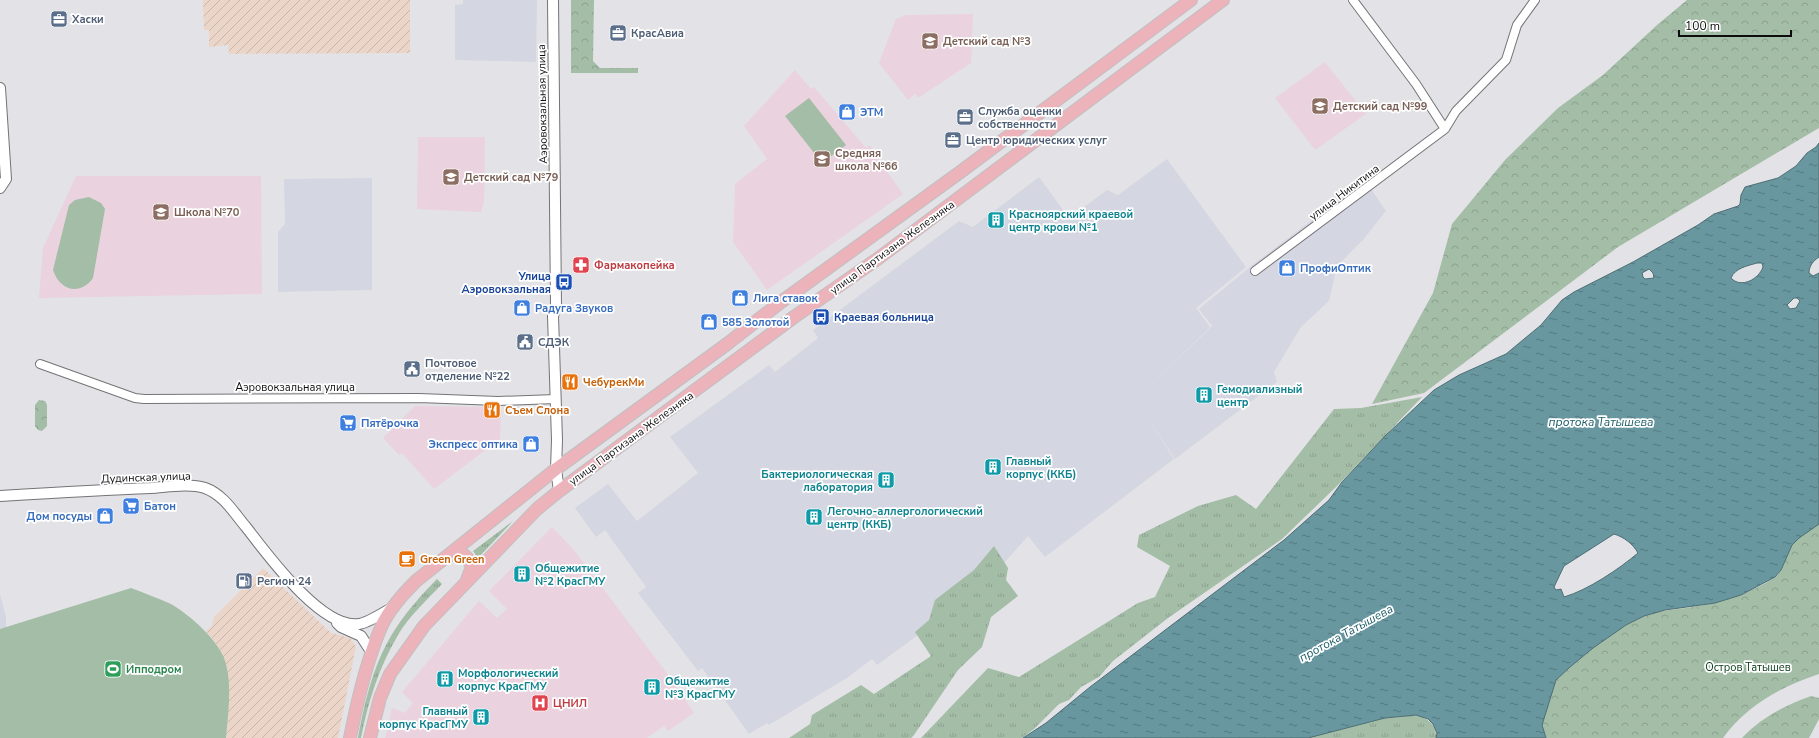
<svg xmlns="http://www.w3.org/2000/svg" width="1819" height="738" viewBox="0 0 1819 738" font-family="'Nunito Sans',sans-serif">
  <defs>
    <pattern id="industrial-furrows" width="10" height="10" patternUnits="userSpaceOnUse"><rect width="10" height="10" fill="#ebd5c9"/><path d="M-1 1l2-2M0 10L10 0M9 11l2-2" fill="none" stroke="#c8b6ab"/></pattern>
    <pattern id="grass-tufts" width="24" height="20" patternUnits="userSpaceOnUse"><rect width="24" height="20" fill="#a3bda6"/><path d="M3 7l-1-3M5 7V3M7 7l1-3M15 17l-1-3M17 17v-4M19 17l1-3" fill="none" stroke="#8ba18e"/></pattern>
    <pattern id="forest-crowns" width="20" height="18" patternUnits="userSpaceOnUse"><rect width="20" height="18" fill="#a3bda6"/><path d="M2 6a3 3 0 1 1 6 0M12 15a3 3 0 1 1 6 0" fill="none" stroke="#8ba18e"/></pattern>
    <pattern id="water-ripples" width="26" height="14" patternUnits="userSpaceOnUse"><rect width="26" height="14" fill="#6897a0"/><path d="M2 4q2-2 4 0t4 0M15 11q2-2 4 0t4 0" fill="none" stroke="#547a81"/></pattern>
  </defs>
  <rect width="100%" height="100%" fill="#e3e3e7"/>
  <path fill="#d4d6e1" d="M463,0H537L536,62L455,60V5L463,4Z
    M1167,159L1246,267L1196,308L1210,327L1136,400L1212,326L1199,309L1255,263L1365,180L1386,211L1363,240L1337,266L1329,301L1301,327L1274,372L1277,382L1175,459L1144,412L1174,459L1045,557L1028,536L1005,562L1000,575L877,665L872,659L847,678L769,725L767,723L749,734L702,668L698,671L638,593L646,587L605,530L596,537L575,508L608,484L637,521L698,473L670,437L769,365L775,372L818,338L813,330L959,221L973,227L1039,177L1069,218L1107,190L1118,195Z
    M372,178V290L278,292V232L285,224L284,179Z
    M0,594L6,617V628L0,629Z"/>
  <path fill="url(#industrial-furrows)" d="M203,0H410V53L229,54L228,45L209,47V30H204Z
    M263,568L331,633L350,638L356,646L338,738H226L228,710L226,663L215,642L206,631L212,626L214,617Z"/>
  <path fill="#ead2de" d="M973,14L971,63L918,98L915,94L908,100L879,63L896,19L906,15Z
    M1325,62L1366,114L1315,150L1275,98Z
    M795,70L811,89L814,87L866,148L870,145L879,158L878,159L903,194L767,290L733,242L735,184L767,159L744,126Z
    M418,137H485L484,202L481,212L417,209Z
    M76,176H261L262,294L39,298L43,248Z
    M415,406L495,407V412H501L500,439L434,489L402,453L399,455L383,438Z
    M552,527L574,550L675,684L694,713L668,731L664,726L647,738H385L392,708L405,713L413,703L402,692L479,601L497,618L507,609L489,591Z"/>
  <path fill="url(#grass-tufts)" d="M1422,397L1337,486L1282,539L1168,618L1113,661L1099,677L1081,687L1069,700L1059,704L1034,729L1022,738H921L988,668L1019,677L1138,603L1155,597L1170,566L1137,547L1139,535L1198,506L1236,495L1256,509L1334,409L1361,408Z
    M513,521L478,558L473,551Z
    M994,546L1008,568L1006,580L1018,596L991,617L982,647L958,670L914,735L911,738H789L810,724L812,715L861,685L874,694L931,656L915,632L929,620L935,600L974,570Z
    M437,579L442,584C427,600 409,616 398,635C379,667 368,702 361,738H358C365,700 374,661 396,628C408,610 422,594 437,579Z
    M1416,715C1428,719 1437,724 1436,738H1308L1385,718Z"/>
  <path fill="url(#forest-crowns)" d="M571,0H594L593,61L600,68H638V73H571Z
    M1687,0H1819V128L1618,247L1424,393L1372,404L1433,293L1452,224L1505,160L1558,108L1603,75L1657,25Z
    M39,400L45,401L47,405V426L42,431L38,430L35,426V405Z
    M1819,524V674C1782,686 1746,706 1723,738H1546C1545,734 1543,730 1542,727C1542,721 1553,685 1556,680C1567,662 1624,624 1644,616C1661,609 1680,610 1698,606C1724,601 1751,593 1774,578C1785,570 1784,557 1791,546C1797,536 1809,529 1819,524Z
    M1811,696L1819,698V719L1809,738H1742C1762,717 1784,706 1811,696Z"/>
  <path fill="#a3bda6" d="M809,98L846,145L822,163L785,116Z
    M89,197L101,203L105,209L93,278C80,296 60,291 53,270L69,205L75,200Z
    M131,588C144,593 158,598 171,604C190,615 221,642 226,664C232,687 228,715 226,738H0V629Z"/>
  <path fill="url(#water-ripples)" stroke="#4d6e74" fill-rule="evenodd" d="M1819,143V257C1813,261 1809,266 1809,273L1813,276L1819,273V524L1799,538L1792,545L1781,570L1775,577L1741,595L1715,603L1665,610L1644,616L1626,625L1593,648L1570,667L1556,680L1542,725L1546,738H1436L1437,733L1433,724L1428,719L1416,715L1385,718L1308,738H1023L1046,723L1090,687L1284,540L1329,500L1342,482L1385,436L1434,390L1459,375L1506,354L1541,325L1562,300L1574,292L1633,262L1698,225L1714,214L1738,206L1740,204L1741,195L1745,187L1778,178L1796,166L1807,153L1816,147ZM1757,263H1762L1763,267C1759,279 1741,289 1731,278C1735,268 1747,266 1757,263ZM1649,269L1653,273L1654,278L1645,279L1643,277L1642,273ZM1794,298H1797L1800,301L1796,308L1790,309L1787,305ZM1614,534C1624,537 1633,544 1638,553C1619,569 1588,590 1564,597L1561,589L1556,590L1554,587L1564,566Z"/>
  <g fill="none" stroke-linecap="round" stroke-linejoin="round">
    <defs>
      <path id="minor" d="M1353,0L1416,84L1445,129
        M1255,271L1445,129L1456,111L1506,60L1517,25L1535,0
        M40,364L135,398L144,399L419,398L498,401L556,399"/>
      <path id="tertiary" d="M553,0L556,306L553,316L557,440L556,469L559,491
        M0,88L6,179L0,188
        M0,496C50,493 100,490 151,488C167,487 189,483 205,488C224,495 234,513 246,527C267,554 322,630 359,624C368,623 384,612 394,607
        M337,623L341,627L361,636L372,653"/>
      <path id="primary" d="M449,556L456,552C466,554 468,558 472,567L467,580
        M350,738C357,702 367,659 382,625C389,610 404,593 416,581L556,469L727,344L781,302L959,173L1191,0
        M370,738L380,698L390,674L424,626L537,509L559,491L794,317L876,260L1223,0"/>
    </defs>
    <use href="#minor" stroke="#747477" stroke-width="10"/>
    <use href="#tertiary" stroke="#747477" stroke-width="12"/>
    <use href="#primary" stroke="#c0c0c1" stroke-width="14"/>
    <use href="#minor" stroke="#fff" stroke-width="8"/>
    <use href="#tertiary" stroke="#fff" stroke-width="10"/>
    <use href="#primary" stroke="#ecb3bb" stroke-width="12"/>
  </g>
  <defs>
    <symbol id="office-square" viewBox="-11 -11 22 22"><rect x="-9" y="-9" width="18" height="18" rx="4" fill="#5c6f8a" stroke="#fff"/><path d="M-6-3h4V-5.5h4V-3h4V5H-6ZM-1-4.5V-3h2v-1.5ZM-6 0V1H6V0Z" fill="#fff"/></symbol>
    <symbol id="school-square" viewBox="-11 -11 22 22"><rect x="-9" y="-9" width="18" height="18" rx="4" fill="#8d6e63" stroke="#fff"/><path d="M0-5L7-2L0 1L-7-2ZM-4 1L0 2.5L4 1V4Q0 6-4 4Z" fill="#fff"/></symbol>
    <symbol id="shop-square" viewBox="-11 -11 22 22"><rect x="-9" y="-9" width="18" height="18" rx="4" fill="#3f7fe0" stroke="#fff"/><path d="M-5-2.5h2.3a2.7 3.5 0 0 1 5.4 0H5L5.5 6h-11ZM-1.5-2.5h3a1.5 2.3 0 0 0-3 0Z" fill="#fff"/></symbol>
    <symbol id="building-square" viewBox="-11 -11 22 22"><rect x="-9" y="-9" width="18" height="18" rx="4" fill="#0f9aa8" stroke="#fff"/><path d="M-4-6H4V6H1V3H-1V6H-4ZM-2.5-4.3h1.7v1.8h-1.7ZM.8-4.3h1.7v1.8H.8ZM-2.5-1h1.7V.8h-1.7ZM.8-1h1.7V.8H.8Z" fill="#fff"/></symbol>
    <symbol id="pharmacy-square" viewBox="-11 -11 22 22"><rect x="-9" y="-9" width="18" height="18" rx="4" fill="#e0444e" stroke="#fff"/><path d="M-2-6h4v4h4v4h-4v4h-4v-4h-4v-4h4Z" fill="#fff"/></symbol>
    <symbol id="bus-square" viewBox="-11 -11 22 22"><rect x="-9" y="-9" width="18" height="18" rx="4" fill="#1a4fb4" stroke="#fff"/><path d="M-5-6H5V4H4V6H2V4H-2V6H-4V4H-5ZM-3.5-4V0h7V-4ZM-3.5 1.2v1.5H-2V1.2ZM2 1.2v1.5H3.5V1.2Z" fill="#fff"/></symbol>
    <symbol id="civic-square" viewBox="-11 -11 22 22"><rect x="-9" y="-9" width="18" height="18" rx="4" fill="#5c6f8a" stroke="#fff"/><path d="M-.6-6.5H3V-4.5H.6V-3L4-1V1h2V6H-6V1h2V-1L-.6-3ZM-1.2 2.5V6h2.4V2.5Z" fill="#fff"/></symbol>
    <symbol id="restaurant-square" viewBox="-11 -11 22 22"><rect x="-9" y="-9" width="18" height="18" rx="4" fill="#e8710a" stroke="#fff"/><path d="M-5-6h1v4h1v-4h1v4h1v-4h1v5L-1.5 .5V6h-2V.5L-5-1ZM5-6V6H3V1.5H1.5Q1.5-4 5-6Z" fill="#fff"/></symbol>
    <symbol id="supermarket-square" viewBox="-11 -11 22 22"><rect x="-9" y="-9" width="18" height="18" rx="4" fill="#3f7fe0" stroke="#fff"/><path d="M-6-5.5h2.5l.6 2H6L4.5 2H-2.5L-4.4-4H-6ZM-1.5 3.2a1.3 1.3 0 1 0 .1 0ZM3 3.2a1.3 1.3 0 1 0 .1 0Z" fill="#fff"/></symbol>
    <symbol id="cafe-square" viewBox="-11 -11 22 22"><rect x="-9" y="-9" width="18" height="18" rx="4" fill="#e8710a" stroke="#fff"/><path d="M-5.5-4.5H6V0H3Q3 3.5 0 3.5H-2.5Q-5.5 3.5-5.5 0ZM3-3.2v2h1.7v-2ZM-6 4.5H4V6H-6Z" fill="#fff"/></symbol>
    <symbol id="fuel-square" viewBox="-11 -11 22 22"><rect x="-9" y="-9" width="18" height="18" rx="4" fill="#5c6f8a" stroke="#fff"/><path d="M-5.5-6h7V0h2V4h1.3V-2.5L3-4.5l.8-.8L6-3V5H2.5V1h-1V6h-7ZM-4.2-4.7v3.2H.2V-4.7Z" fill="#fff"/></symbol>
    <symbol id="stadium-square" viewBox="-11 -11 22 22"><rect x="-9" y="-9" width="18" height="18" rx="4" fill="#2e9e5b" stroke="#fff"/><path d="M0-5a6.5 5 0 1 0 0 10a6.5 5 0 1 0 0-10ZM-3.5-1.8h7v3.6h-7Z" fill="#fff"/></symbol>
    <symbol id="hospital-square" viewBox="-11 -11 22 22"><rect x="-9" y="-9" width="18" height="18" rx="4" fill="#e0444e" stroke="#fff"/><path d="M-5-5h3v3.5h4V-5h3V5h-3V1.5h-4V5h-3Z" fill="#fff"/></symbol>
  </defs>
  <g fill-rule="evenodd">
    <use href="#office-square" x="49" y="9" width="20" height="20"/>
    <use href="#office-square" x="608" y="23" width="20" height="20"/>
    <use href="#school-square" x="920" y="31" width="20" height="20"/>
    <use href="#school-square" x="1310" y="96" width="20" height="20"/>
    <use href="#shop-square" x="837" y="102" width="20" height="20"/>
    <use href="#office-square" x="955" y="107" width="20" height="20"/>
    <use href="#office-square" x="943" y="130" width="20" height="20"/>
    <use href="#school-square" x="812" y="149" width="20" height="20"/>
    <use href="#school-square" x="441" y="167" width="20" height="20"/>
    <use href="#school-square" x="151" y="202" width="20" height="20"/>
    <use href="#building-square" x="986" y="210" width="20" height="20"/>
    <use href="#pharmacy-square" x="571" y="255" width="20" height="20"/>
    <use href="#shop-square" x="1277" y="258" width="20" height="20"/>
    <use href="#bus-square" x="554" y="272" width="20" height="20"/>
    <use href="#shop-square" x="730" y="288" width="20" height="20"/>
    <use href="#shop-square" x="512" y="298" width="20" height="20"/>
    <use href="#bus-square" x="811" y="307" width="20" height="20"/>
    <use href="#shop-square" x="699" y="312" width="20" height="20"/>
    <use href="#civic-square" x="515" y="332" width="20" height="20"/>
    <use href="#civic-square" x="402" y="359" width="20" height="20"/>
    <use href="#restaurant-square" x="560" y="372" width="20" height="20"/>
    <use href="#building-square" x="1194" y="385" width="20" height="20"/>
    <use href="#restaurant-square" x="482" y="400" width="20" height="20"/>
    <use href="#supermarket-square" x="338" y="413" width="20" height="20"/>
    <use href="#shop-square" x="521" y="434" width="20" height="20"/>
    <use href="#building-square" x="983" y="457" width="20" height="20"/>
    <use href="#building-square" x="876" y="470" width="20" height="20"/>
    <use href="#supermarket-square" x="121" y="496" width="20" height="20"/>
    <use href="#shop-square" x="95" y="506" width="20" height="20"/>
    <use href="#building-square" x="804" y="507" width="20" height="20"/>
    <use href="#cafe-square" x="397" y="549" width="20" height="20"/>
    <use href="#building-square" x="512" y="564" width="20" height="20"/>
    <use href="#fuel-square" x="234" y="571" width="20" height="20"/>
    <use href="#stadium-square" x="103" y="659" width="20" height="20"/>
    <use href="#building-square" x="435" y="669" width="20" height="20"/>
    <use href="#building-square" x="642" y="677" width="20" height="20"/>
    <use href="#hospital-square" x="530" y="693" width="20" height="20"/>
    <use href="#building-square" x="471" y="707" width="20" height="20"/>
  </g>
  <g text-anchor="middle" stroke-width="3.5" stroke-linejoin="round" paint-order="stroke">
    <g font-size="11" font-weight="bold" fill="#4e5e75" stroke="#fff" text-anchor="start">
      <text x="72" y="23">Хаски</text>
      <text x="631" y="37">КрасАвиа</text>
      <text x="978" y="115">Служба оценки<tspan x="978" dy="13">собственности</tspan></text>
      <text x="966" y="144">Центр юридических услуг</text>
      <text x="538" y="346">СДЭК</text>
      <text x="425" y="367">Почтовое<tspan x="425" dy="13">отделение №22</tspan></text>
      <text x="257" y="585">Регион 24</text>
    </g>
    <g font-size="11" font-weight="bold" fill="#785e54" stroke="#fff" text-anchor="start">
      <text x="943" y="45">Детский сад №3</text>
      <text x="1333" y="110">Детский сад №99</text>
      <text x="835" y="157">Средняя<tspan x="835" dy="13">школа №66</tspan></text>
      <text x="464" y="181">Детский сад №79</text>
      <text x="174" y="216">Школа №70</text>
    </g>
    <g font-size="11" fill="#0d0d0f" stroke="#fff">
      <text transform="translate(542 104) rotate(-91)" y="4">Аэровокзальная улица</text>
      <text transform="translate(1344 192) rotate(-37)" y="4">улица Никитина</text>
      <text transform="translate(892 247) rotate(-36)" y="4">улица Партизана Железняка</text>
      <text x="295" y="391">Аэровокзальная улица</text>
      <text transform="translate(631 438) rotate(-36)" y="4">улица Партизана Железняка</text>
      <text transform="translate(146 477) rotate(-2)" y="4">Дудинская улица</text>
    </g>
    <g font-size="11" font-weight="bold" fill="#366cbe" stroke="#fff" text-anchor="start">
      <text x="860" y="116">ЭТМ</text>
      <text x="1300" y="272">ПрофиОптик</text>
      <text x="753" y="302">Лига ставок</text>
      <text x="535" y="312">Радуга Звуков</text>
      <text x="722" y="326">585 Золотой</text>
      <text x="361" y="427">Пятёрочка</text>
      <text x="518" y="448" text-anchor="end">Экспресс оптика</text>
      <text x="144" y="510">Батон</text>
      <text x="92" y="520" text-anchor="end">Дом посуды</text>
    </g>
    <g font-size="11" font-weight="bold" fill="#0d838f" stroke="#fff" text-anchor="start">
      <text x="1009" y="218">Красноярский краевой<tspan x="1009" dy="13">центр крови №1</tspan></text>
      <text x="1217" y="393">Гемодиализный<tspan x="1217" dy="13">центр</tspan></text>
      <text x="1006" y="465">Главный<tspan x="1006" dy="13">корпус (ККБ)</tspan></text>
      <text x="873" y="478" text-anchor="end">Бактериологическая<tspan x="873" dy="13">лаборатория</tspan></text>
      <text x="827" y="515">Легочно-аллергологический<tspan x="827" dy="13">центр (ККБ)</tspan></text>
      <text x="535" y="572">Общежитие<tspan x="535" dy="13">№2 КрасГМУ</tspan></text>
      <text x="458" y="677">Морфологический<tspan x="458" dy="13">корпус КрасГМУ</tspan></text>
      <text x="665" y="685">Общежитие<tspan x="665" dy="13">№3 КрасГМУ</tspan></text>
      <text x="468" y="715" text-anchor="end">Главный<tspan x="468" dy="13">корпус КрасГМУ</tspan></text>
    </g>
    <g font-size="11" font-weight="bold" fill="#be3a42" stroke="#fff" text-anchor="start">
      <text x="594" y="269">Фармакопейка</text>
      <text x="553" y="707">ЦНИЛ</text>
    </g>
    <g font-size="11" font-weight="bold" fill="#164399" stroke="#fff" text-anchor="end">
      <text x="551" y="280">Улица<tspan x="551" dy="13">Аэровокзальная</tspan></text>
      <text x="834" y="321" text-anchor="start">Краевая больница</text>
    </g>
    <g font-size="11" font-weight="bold" fill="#c56008" stroke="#fff" text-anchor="start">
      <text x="583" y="386">ЧебурекМи</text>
      <text x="505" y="414">Съем Слона</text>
      <text x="420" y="563">Green Green</text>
    </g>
    <g font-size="11" fill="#043814" stroke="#fff">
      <text x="1748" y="671">Остров Татышев</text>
    </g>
    <g font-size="11" font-weight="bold" fill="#27864d" stroke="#fff" text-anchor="start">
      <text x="126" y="673">Ипподром</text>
    </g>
    <g font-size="12" font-style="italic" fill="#1c5d68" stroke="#fff">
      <text x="1601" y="426">протока Татышева</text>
      <text transform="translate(1346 633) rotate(-29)" y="4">протока Татышева</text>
    </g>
  </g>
  <path d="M1679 30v6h112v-6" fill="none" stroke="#0d0d0f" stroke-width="2"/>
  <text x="1685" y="30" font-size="12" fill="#0d0d0f" stroke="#ffffff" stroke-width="3" paint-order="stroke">100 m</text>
</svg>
